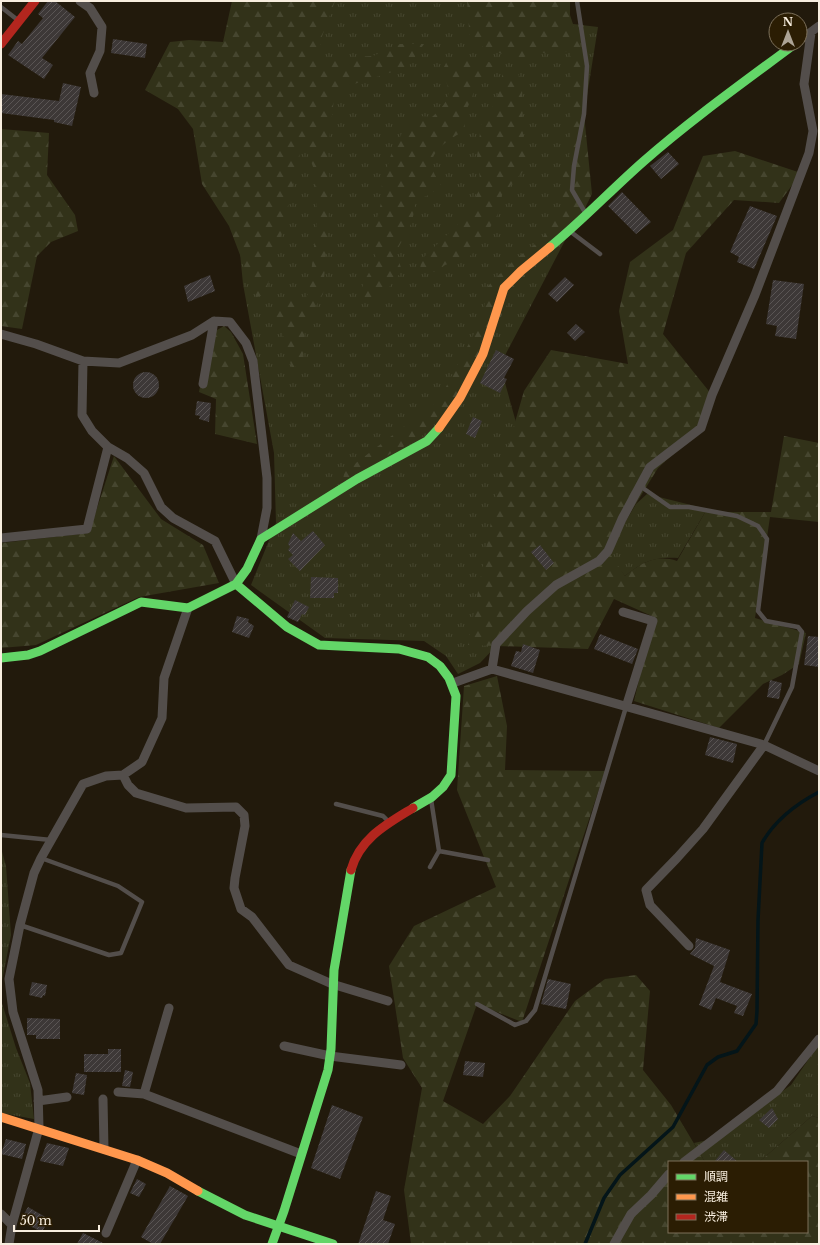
<svg xmlns="http://www.w3.org/2000/svg" width="820" height="1245" viewBox="0 0 820 1245" font-family="'Libre Baskerville','Noto Sans JP',serif">
  <defs>
    <pattern id="grass-tufts" width="24" height="20" patternUnits="userSpaceOnUse"><rect width="24" height="20" fill="#323219"/><path d="M3 7l-1-3M5 7V3M7 7l1-3M15 17l-1-3M17 17v-4M19 17l1-3" fill="none" stroke="#46462f"/></pattern>
    <pattern id="forest-firs" width="22" height="20" patternUnits="userSpaceOnUse"><rect width="22" height="20" fill="#323219"/><path d="M5 1l3.5 6h-7zM16 11l3.5 6h-7z" fill="#46462f"/></pattern>
    <pattern id="building-hatch" width="6" height="6" patternUnits="userSpaceOnUse"><rect width="6" height="6" fill="#3d3837"/><path d="M-1 1l2-2M0 6l6-6M5 7l2-2" fill="none" stroke="#5a5554"/></pattern>
  </defs>
  <rect width="100%" height="100%" fill="#221a0c"/>
  <path fill="url(#grass-tufts)" d="M259,1H521L532,19L598,27L582,127L586,215L570,231L500,365L524,451L523,618L480,663L458,674L446,656L424,641L325,638L251,585L276,523L274,453L243,284L224,87Z
    M647,494L707,509L678,558C654,557 644,561 625,576L607,553L636,504Z
    M1,848L6,866L11,935L1,986Z
    M1,1000L16,1048L30,1083L34,1119L1,1113Z
    M819,1044V1118L812,1116L759,1162H705L694,1143L717,1138L791,1085Z"/>
  <path fill="url(#forest-firs)" d="M232,1H335L321,39L319,59L373,56L400,44H424L408,67L335,90L328,149L330,197L323,294L305,324L303,362L292,369L282,332L273,310L284,297L303,303L309,292L317,220L315,172L303,140L285,221L265,295L256,297L229,226L202,184L193,129L178,109L145,90L170,42L189,40L223,42Z
    M467,1H570V15L587,66L584,114L592,194L581,216L517,285L460,398L421,437L379,460L343,483L344,472L439,400L482,319L488,286L514,260L542,239L563,204L561,181L570,152L571,51L541,53L515,59L470,42Z
    M459,57L482,60L499,65L491,80L477,84L467,109L464,131C450,139 426,152 433,171C435,176 439,181 441,186L429,195L416,200L412,222L396,252L402,271L377,302L361,300L363,283L377,259L370,245L381,203L382,183L391,155L405,127L418,116L432,117C448,102 455,93 441,73L447,61Z
    M516,68L522,84L523,135L529,165L502,195L500,210L479,247L470,256L445,265L436,272H420L421,260L458,224L470,209L481,186L477,157L481,125L494,104L502,85V74Z
    M1,129L49,133L47,175L75,215L78,231L51,242L37,256L22,329L1,326Z
    M735,151L801,173L779,203L734,200L686,253L663,334L712,395L701,428L658,468L605,554L608,551L625,576C641,563 656,554 677,561L707,509L719,512H771L784,436L819,443V522L770,517L755,618L806,633L799,664L782,675L763,684L719,728L634,701L654,617L614,599L588,649L468,645L500,474L524,391L551,350L628,364L619,311L630,262L673,230L703,156Z
    M224,326L231,332L243,354L257,444L215,434L216,399L199,392L210,334Z
    M114,456L161,519L203,545L219,583L139,597L36,645L1,648V543L89,533Z
    M497,676L507,726L505,770L605,771L522,1022L477,1004L443,1101L483,1124L510,1096L575,1001L605,979L636,975L650,991L643,1070L671,1105L705,1162H669V1232H807V1162H759L812,1116L819,1118V1244H411L404,1190L422,1088L403,1058L389,966L414,926L496,887L457,790L464,686Z"/>
  <g fill="none" stroke-linecap="round" stroke-linejoin="round">
    <path stroke="#041519" stroke-width="3.5" d="M585,1244L604,1198L620,1175L673,1127L707,1065L718,1057L737,1051L756,1024L757,1011L758,920L762,843C775,820 796,804 819,792"/>
  </g>
  <path fill="url(#building-hatch)" d="M48,1H55L75,17L42,58L53,65L44,79L8,55L18,41L22,44L43,18L38,14Z
    M113,39L147,44L145,58L111,53Z
    M63,83L81,87L72,126L54,122V120L1,113V94L59,101Z
    M668,152L679,164L661,179L650,166Z
    M622,192L651,222L636,234L608,206Z
    M750,206L777,216L754,269L737,262L739,257L730,252Z
    M210,275L215,291L188,302L184,286Z
    M565,277L574,285L557,302L548,294Z
    M773,280L804,284L796,339L775,336L777,326L766,324Z
    M576,324L585,332L575,341L567,333Z
    M496,350L514,359L504,378L507,379L500,393L480,383Z
    M133 385a13 13 0 1 1 26 0a13 13 0 1 1-26 0Z
    M197,401L211,403L209,422L199,419L200,416L195,415Z
    M473,417L482,421L475,438L466,434Z
    M313,531L325,545L300,571L288,559L293,555L288,550L290,547L288,544L293,533L301,541Z
    M540,545L554,563L546,570L531,552Z
    M311,577L338,578V593H334V598H310Z
    M295,600L309,607L305,615L302,614L298,622L287,617Z
    M237,616L249,619L248,622L254,626L249,638L232,632Z
    M600,634L638,649L632,664L594,649Z
    M808,636L819,637V667L804,665Z
    M523,644L540,650L533,673L511,666L516,651L521,652Z
    M770,680L782,683L779,699L767,697Z
    M710,737L737,744L733,763L705,755Z
    M696,938L730,950L720,982L752,994L743,1016L734,1013L737,1006L716,998L711,1010L699,1005L714,966L690,954L695,948Z
    M548,979L571,984L566,1009L541,1004Z
    M32,982L47,985L45,996L43,995L42,998L29,995Z
    M27,1018L60,1019V1039H36V1035H27Z
    M108,1049H121V1072H84V1054H108Z
    M465,1061L485,1063L483,1077L463,1075Z
    M125,1070L133,1072L130,1087L122,1086Z
    M76,1073L87,1075L84,1095L72,1093Z
    M332,1105L363,1117L340,1179L311,1168Z
    M772,1108L778,1119L769,1128L759,1120Z
    M6,1139L26,1144L22,1159L1,1154Z
    M47,1143L69,1148L63,1166L40,1161Z
    M724,1150L738,1162H714Z
    M137,1179L146,1184L139,1197L130,1193Z
    M170,1186L188,1196L160,1244H153L141,1237Z
    M376,1191L391,1196L383,1220L395,1224L388,1244H358Z
    M28,1207L49,1219L42,1232L20,1221Z
    M83,1233L105,1244H77Z"/>
  <g fill="none" stroke-linecap="round" stroke-linejoin="round">
    <path stroke="#534e4b" stroke-width="4.5" d="M577,1L587,66L584,114L574,166L572,190L586,214
      M1,7L19,21
      M571,232L600,254
      M640,486L670,507H689L737,516L758,526L767,539L758,611L766,621L798,627L802,632L792,687L764,745
      M336,804L383,816L389,822
      M1,835L51,840
      M439,851L488,860
      M430,867L439,851L431,799
      M20,925L109,955L121,953L142,902L118,886L41,858
      M477,1004L515,1025L526,1021L535,1010L626,707"/>
    <path stroke="#534e4b" stroke-width="9" d="M80,1L90,8L102,27L100,51L90,73L94,93
      M800,40L819,26
      M1,334L36,344L83,361L119,363L192,335L214,321L230,322L246,343L253,361L267,478V508L261,539
      M203,384L214,321
      M108,447L127,458L144,473L161,507L173,518L215,541L236,584
      M1,538L87,529L108,447L92,431L82,415L83,361
      M623,612L653,621L626,707
      M492,669L496,644L527,611L556,585L599,561L608,551L622,519L650,467L701,428L712,395L755,295L809,153L813,131L804,84L811,33
      M453,683L492,669L764,745L819,771
      M123,775L128,785L136,793L186,808L236,807L244,815L245,826L235,878L234,888L241,909L252,917L289,965L332,984L388,1001
      M689,946L650,905L646,890L677,858L703,829L764,745
      M169,1008L144,1094L301,1154
      M284,1046L330,1056L401,1065
      M118,1092L144,1094
      M103,1099L104,1149
      M38,1101L67,1097
      M684,1162L777,1091L819,1039
      M1,1214L12,1225
      M106,1233L137,1160
      M9,1244L12,1225L39,1128L38,1090L13,1012L9,979L20,925L34,873L41,858L83,784L106,776L123,775L142,762L162,718L164,678L188,608
      M614,1244L631,1214L651,1195L669,1174"/>
    <path stroke="#63d668" stroke-width="9" d="M550,247C583,220 612,189 644,161C692,119 744,82 795,44
      M236,584L287,627L319,645L399,649L428,657L440,666L449,678L456,696L451,775L443,787L432,797L413,808
      M1,658L28,655L40,651L141,602L188,608L236,584L247,569L261,539L357,479L427,441L439,428
      M198,1191L245,1215L333,1244
      M272,1244L284,1211L328,1070L331,1049L334,970L351,870"/>
    <path stroke="#ff974d" stroke-width="9" d="M439,428L460,398L483,354L504,288L521,271L550,247
      M1,1117L137,1160L167,1173L198,1191"/>
    <path stroke="#b3261e" stroke-width="9" d="M1,44L35,1
      M351,870C360,838 387,824 413,808"/>
  </g>
  <rect width="820" height="1245" fill="none" stroke="#f8eedf" stroke-width="4"/>
  <rect x="668" y="1161" width="140" height="72" fill="#2b1d03" stroke="#7d715b"/>
  <rect x="676" y="1174" width="20" height="6" fill="#63d668" stroke="#7d715b"/>
  <text x="704" y="1181" font-size="12" fill="#f8eedf">順調</text>
  <rect x="676" y="1194" width="20" height="6" fill="#ff974d" stroke="#7d715b"/>
  <text x="704" y="1201" font-size="12" fill="#f8eedf">混雑</text>
  <rect x="676" y="1214" width="20" height="6" fill="#b3261e" stroke="#7d715b"/>
  <text x="704" y="1221" font-size="12" fill="#f8eedf">渋滞</text>
  <g transform="translate(788 32)"><circle r="19" fill="#2b1d03" stroke="#7d715b"/>
  <path d="M0-3L7 15L0 10L-7 15Z" fill="#ada495"/>
  <text y="-6" font-size="11" font-weight="bold" text-anchor="middle" fill="#f8eedf">N</text>
  </g>
  <path d="M14 1225v6h85v-6" fill="none" stroke="#f8eedf" stroke-width="2"/>
  <text x="20" y="1225" font-size="12" fill="#f8eedf" stroke="#2b1d03" stroke-width="3" paint-order="stroke">50 m</text>
</svg>
